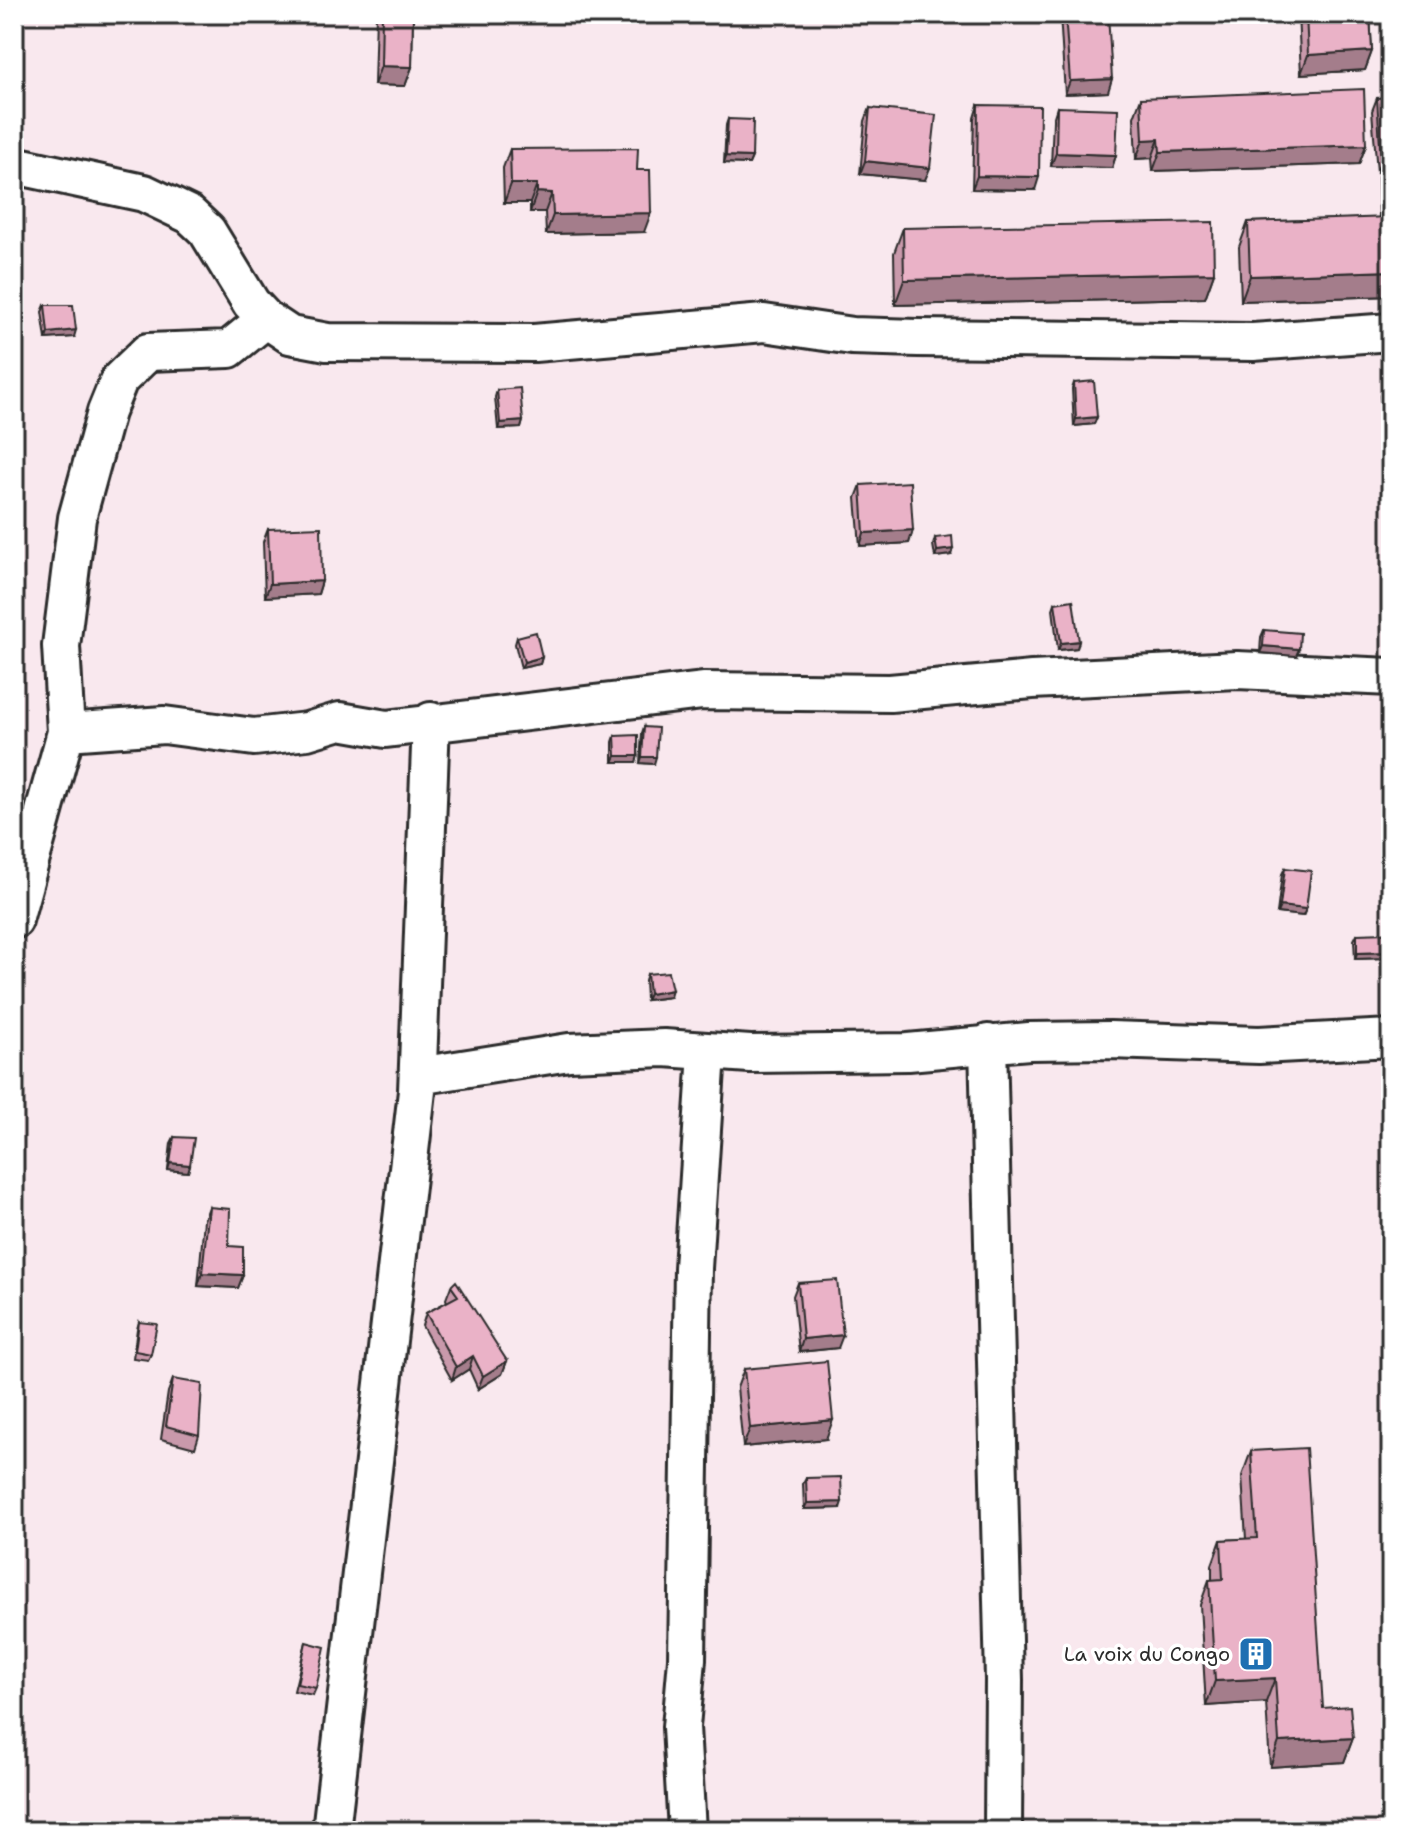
<svg xmlns="http://www.w3.org/2000/svg" width="1405" height="1845" viewBox="0 0 1405 1845" font-family="'Shantell Sans',sans-serif">
  <rect width="100%" height="100%" fill="#f9e8ee"/>
  <filter id="ink" filterUnits="userSpaceOnUse"><feTurbulence type="fractalNoise" baseFrequency=".0125" numOctaves="2"/><feDisplacementMap in="SourceGraphic" scale="16" xChannelSelector="R" yChannelSelector="G"/><feConvolveMatrix kernelMatrix="1 2 1 2 8 2 1 2 1" color-interpolation-filters="sRGB"/></filter>
  <g filter="url(#ink)">
    <g fill="none" stroke-linecap="round" stroke-linejoin="round">
      <defs>
        <path id="street" d="M14,165L144,193L190,215L207,231L251,303L266,319L290,335L327,342L534,343L764,323L852,336L918,338L1253,342L1391,332
          M66,732L164,725L254,737L307,731L340,721L386,729L703,691L890,693L1032,680L1237,670L1391,677
          M14,920L66,732L61,646L77,518L106,412L119,380L148,352L229,349L266,319
          M988,1043L1004,1680L1003,1831
          M418,1076L569,1052L664,1048L750,1054L908,1052L1029,1041L1110,1040L1259,1045L1391,1038
          M331,1831L417,1091L431,721
          M687,1831L681,1727L687,1659L693,1268L707,1053"/>
      </defs>
      <use href="#street" stroke="#2b2b2b" stroke-width="42"/>
      <use href="#street" stroke="#fff" stroke-width="36"/>
    </g>
    <path fill="#c999ab" stroke="#2b2b2b" stroke-width="2" d="M376,14H413L412,67L405,86L374,85Z
      M1060,14H1108V92L1065,94Z
      M1298,14H1370L1372,51L1365,70L1301,74Z
      M1391,97V296L1241,301L1239,247L1248,222L1379,218L1378,177L1380,171L1377,172L1372,111L1377,98Z
      M1141,98L1366,145L1359,164L1153,171L1152,158L1136,159L1134,117Z
      M978,105L1035,190L972,189L974,118Z
      M1057,107L1116,155L1112,168L1051,166L1053,120Z
      M870,108L925,180L860,174L865,121Z
      M728,119L752,157L749,164L724,163L726,125Z
      M510,149L644,232L546,234L545,212H530V203H504L503,168Z
      M903,228L1214,273L1205,298L895,305L894,253Z
      M45,305L74,337L46,339L42,312Z
      M1074,383L1097,417L1094,424L1074,426L1072,389Z
      M1385,383H1391V423H1383L1380,396Z
      M497,390L523,421L521,428L498,429L495,397Z
      M861,485L913,530L909,543L860,546L856,498Z
      M268,529L322,581L318,594L265,597L263,542Z
      M935,538L951,555L935,557L933,545Z
      M1055,603L1079,641L1077,648L1058,650L1053,609Z
      M1264,630L1296,656L1260,653L1261,637Z
      M517,637L542,657L540,664L521,668L515,644Z
      M644,727L654,764L640,763L642,733Z
      M615,736L636,762H613V742Z
      M1388,822H1391V871H1388L1386,828Z
      M1285,868L1306,909L1303,916L1277,913L1282,874Z
      M1357,934L1385,958L1355,959L1354,940Z
      M647,974L670,997L646,1000L645,980Z
      M174,1137L190,1165L188,1172L168,1170L171,1143Z
      M209,1207L243,1275L238,1288L198,1286L204,1220Z
      M798,1283L838,1348L799,1352L793,1296Z
      M451,1286L507,1361L502,1374L478,1389L469,1369L452,1380L422,1326L426,1313L447,1302L446,1299Z
      M139,1322L151,1354L148,1360L133,1358L137,1329Z
      M744,1369L826,1439L743,1447L737,1388Z
      M173,1379L199,1435L195,1448L161,1439L168,1392Z
      M1251,1451L1323,1708L1353,1738L1344,1762L1270,1767L1266,1702L1206,1706L1200,1605L1209,1580H1212V1565L1221,1540L1246,1539L1242,1476Z
      M806,1478L840,1508L804,1509L803,1484Z
      M306,1642L316,1688L313,1695L294,1691Z"/>
    <path fill="#a47d8b" stroke="#2b2b2b" stroke-width="2" d="M1372,51L1365,70L1301,74L1308,55Z
      M381,66L412,67L405,86L374,85Z
      M1112,79L1108,92L1065,94L1070,81Z
      M1159,139L1152,158L1136,159L1143,140Z
      M1366,145L1359,164L1153,171L1160,152Z
      M1056,153L1116,155L1112,168L1051,166Z
      M726,156L752,157L749,164L724,163Z
      M1384,158L1380,171L1377,172L1381,159Z
      M865,161L930,168L925,180L860,174Z
      M977,176L1039,177L1035,190L972,189Z
      M511,184H537L530,203H504Z
      M537,192L552,193L545,212H530Z
      M651,213L644,232L546,234L553,215Z
      M1391,271V296L1241,301L1250,276Z
      M1214,273L1205,298L895,305L904,280Z
      M76,330L74,337L46,339L48,333Z
      M1387,410H1391V423H1383Z
      M1097,417L1094,424L1074,426L1076,419Z
      M523,421L521,428L498,429L500,423Z
      M913,530L909,543L860,546L864,533Z
      M953,549L951,555L935,557L937,551Z
      M322,581L318,594L265,597L270,584Z
      M1079,641L1077,648L1058,650L1061,643Z
      M1263,646L1299,649L1296,656L1260,653Z
      M542,657L540,664L521,668L524,662Z
      M616,756H638L636,762H613Z
      M642,757H656L654,764L640,763Z
      M1280,906L1306,909L1303,916L1277,913Z
      M1387,952L1385,958L1355,959L1357,953Z
      M672,990L670,997L646,1000L649,994Z
      M170,1163L190,1165L188,1172L168,1170Z
      M202,1273L243,1275L238,1288L198,1286Z
      M843,1335L838,1348L799,1352L803,1339Z
      M473,1356L469,1369L452,1380L456,1367Z
      M507,1361L502,1374L478,1389L483,1376Z
      M833,1420L826,1439L743,1447L750,1428Z
      M842,1502L840,1508L804,1509L807,1503Z
      M1275,1678L1266,1702L1206,1706L1215,1681Z
      M1353,1738L1344,1762L1270,1767L1279,1742Z"/>
    <path fill="#eab2c7" stroke="#2b2b2b" stroke-width="2" d="M382,14H413L412,67L381,66Z
      M1065,14H1108L1112,79L1070,81Z
      M1306,14H1370L1372,51L1308,55Z
      M1364,89L1366,145L1160,152L1159,139L1143,140L1141,98Z
      M1391,97V152L1387,153L1384,158L1381,159L1377,98Z
      M978,105L1040,106L1039,177L977,176Z
      M1057,107L1118,109L1116,155L1056,153Z
      M870,108L936,115L930,168L865,161Z
      M728,119L753,120L752,157L726,156Z
      M638,148L637,170H650L651,213L553,215L552,193L537,192V184H511L510,149Z
      M1391,152V271L1250,276L1248,222L1390,217L1387,153Z
      M1213,222L1214,273L904,280L903,228Z
      M45,305H73L76,330L48,333Z
      M1094,381L1097,417L1076,419L1074,383Z
      M1385,383H1391V410H1387Z
      M520,388L523,421L500,423L497,390Z
      M910,482L913,530L864,533L861,485Z
      M321,527L322,581L270,584L268,529Z
      M952,536L953,549L937,551L935,538Z
      M1073,600L1079,641L1061,643L1055,603Z
      M1264,630L1300,633L1299,649L1263,646Z
      M536,632L542,657L524,662L517,637Z
      M644,727L658,728L656,757H642Z
      M638,735V756H616L615,736Z
      M1388,822H1391V865Z
      M1285,868L1311,871L1306,909L1280,906Z
      M1386,933L1387,952L1357,953V934Z
      M668,972L672,990L649,994L647,974Z
      M174,1137L194,1138L190,1165L170,1163Z
      M209,1207L230,1209L229,1246L243,1247V1275L202,1273Z
      M837,1280L843,1335L803,1339L798,1283Z
      M456,1281L507,1361L483,1376L473,1356L456,1367L426,1313L458,1296L451,1286Z
      M139,1322L157,1324L151,1354L135,1351Z
      M827,1361L833,1420L750,1428L744,1369Z
      M173,1379L202,1384L199,1435L166,1426Z
      M1306,1448L1323,1708L1350,1706L1353,1738L1279,1742L1275,1678L1215,1681L1209,1580L1223,1579L1221,1540L1257,1538L1251,1451Z
      M841,1477L842,1502L807,1503L806,1478Z
      M306,1642L325,1647L316,1688L297,1684Z"/>
  </g>
  <defs>
    <symbol id="building-square" viewBox="-11 -11 22 22"><rect x="-9" y="-9" width="18" height="18" rx="4" fill="#1f6fb2" stroke="#fff"/><path d="M-4-6H4V6H1V3H-1V6H-4ZM-2.5-4.3h1.7v1.8h-1.7ZM.8-4.3h1.7v1.8H.8ZM-2.5-1h1.7V.8h-1.7ZM.8-1h1.7V.8H.8Z" fill="#fff"/></symbol>
  </defs>
  <g fill-rule="evenodd">
    <use href="#building-square" x="1236" y="1634" width="40" height="40"/>
  </g>
  <g text-anchor="middle" stroke-width="7" stroke-linejoin="round" paint-order="stroke">
    <g font-size="20" fill="#2b2b2b" stroke="#fff" text-anchor="end">
      <text x="1230" y="1661">La voix du Congo</text>
    </g>
  </g>
  <rect width="1405" height="1845" fill="none" stroke="#fff" stroke-width="48"/>
  <rect x="24" y="24" width="1357" height="1797" fill="none" stroke="#2b2b2b" stroke-width="3" filter="url(#ink)"/>
</svg>
